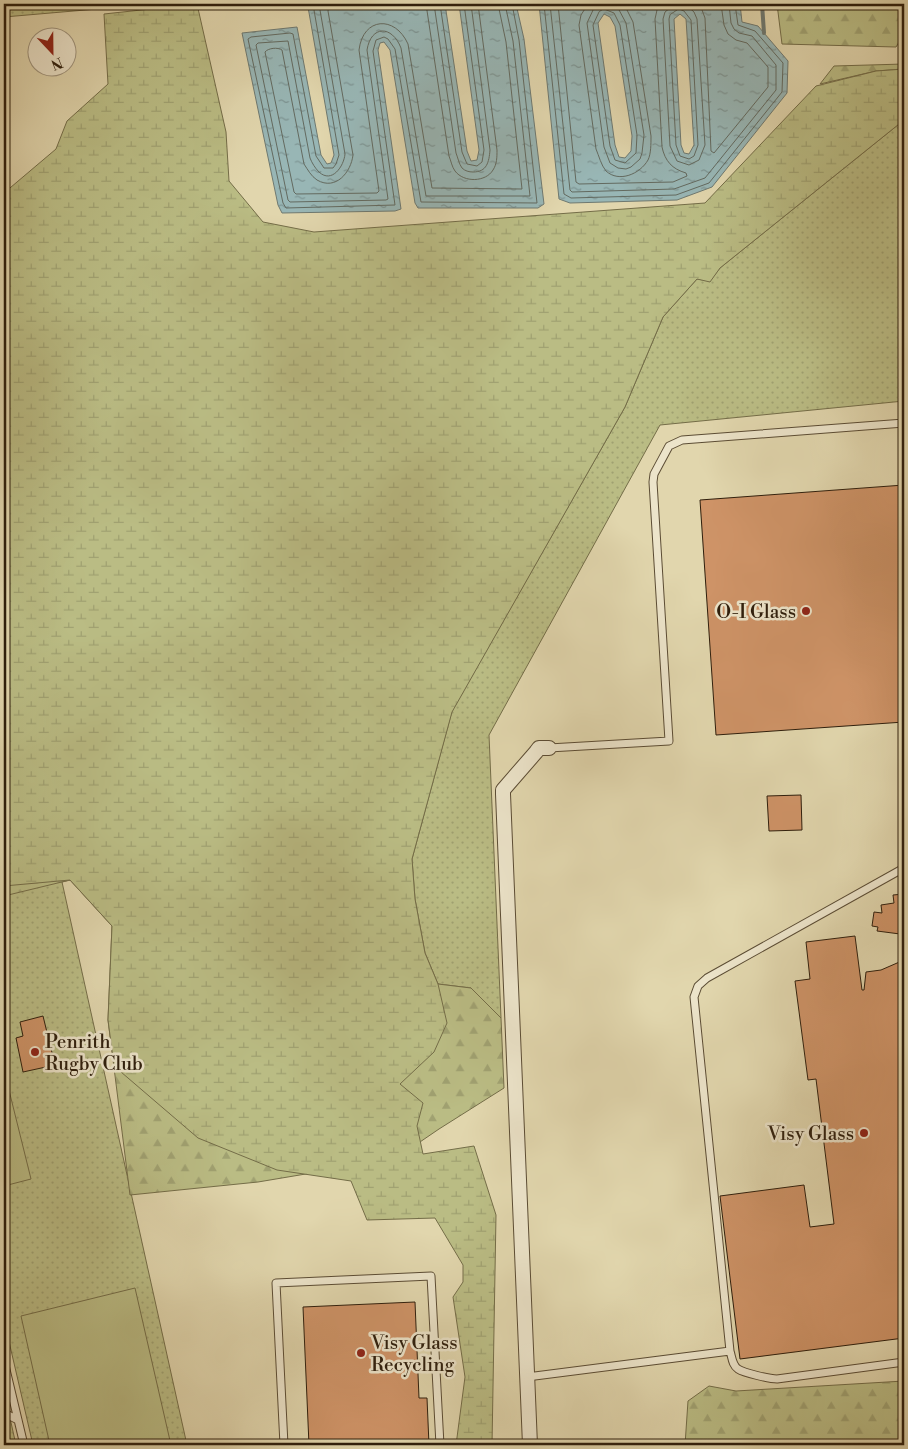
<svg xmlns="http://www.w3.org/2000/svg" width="908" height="1449" font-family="'Libre Bodoni',serif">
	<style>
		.grass { fill: url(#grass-dots); stroke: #746d48 }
		.forest { fill: url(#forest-firs); stroke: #746d48 }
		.wetland { fill: url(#wetland-marsh); stroke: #746d48 }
		.pitch { fill: #babc84; stroke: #746d48 }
		.water { fill: url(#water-ripples); stroke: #6e7971; fill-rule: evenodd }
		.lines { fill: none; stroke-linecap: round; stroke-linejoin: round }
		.shore { stroke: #636a60; stroke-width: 1 }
		.stream { stroke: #6e7971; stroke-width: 4 }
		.building { fill: #ce9367; stroke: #2e1e0c }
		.service-casing { stroke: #5b4c34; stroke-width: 9 }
		.minor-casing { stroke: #5b4c34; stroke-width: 16 }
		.service { stroke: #ece4ca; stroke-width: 7 }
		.minor { stroke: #ece4ca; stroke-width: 14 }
		.poi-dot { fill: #8f2418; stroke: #ece4ca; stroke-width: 2 }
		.labels { text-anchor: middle; stroke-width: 5; stroke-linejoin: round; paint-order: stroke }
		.poi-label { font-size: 19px; fill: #2e1e0c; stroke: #ece4ca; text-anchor: end }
	</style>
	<defs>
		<pattern id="grass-dots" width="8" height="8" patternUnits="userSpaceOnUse" patternTransform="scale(1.25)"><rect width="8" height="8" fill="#babc84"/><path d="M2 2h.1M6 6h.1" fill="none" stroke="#a0a171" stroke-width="1.8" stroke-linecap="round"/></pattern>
		<pattern id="forest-firs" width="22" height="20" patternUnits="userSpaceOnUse" patternTransform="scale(1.25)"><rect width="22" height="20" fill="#babc84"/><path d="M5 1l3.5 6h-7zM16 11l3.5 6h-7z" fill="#a0a171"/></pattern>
		<pattern id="wetland-marsh" width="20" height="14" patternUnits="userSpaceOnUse" patternTransform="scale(1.25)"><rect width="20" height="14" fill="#babc84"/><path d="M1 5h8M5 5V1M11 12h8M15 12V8" fill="none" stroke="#a0a171"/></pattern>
		<pattern id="water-ripples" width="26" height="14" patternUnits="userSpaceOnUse" patternTransform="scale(1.25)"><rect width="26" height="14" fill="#98b6b5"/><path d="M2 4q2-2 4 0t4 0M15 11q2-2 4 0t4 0" fill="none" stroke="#7c9392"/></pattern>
	</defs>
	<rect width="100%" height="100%" fill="#e1d6ad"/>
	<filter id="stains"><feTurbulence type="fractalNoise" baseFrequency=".004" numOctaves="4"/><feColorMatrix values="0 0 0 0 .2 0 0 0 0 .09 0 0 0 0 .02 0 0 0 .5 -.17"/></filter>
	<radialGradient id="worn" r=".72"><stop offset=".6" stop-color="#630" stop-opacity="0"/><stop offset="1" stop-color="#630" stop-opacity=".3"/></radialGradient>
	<path class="grass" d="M 4,4 L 155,4 L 4,17 Z
		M 904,120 L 904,401 L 660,425 L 489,735 L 501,1018 L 471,988 L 438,984 L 425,953 L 415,899 L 412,859 L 452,711 L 625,407 L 663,317 L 697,279 L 710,281 L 720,268 Z
		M 4,564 L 70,880 L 62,882 L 187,1445 L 33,1445 L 4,1320 Z
		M 4,1391 L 16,1445 L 4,1445 Z"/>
	<path class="forest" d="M 777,4 L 904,4 L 904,35 L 896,47 L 782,44 Z
		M 904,64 L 904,69 L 876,71 L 820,84 L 834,66 Z
		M 4,781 L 415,956 L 438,984 L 471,988 L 501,1018 L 504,1088 L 439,1129 L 395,1159 L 258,1182 L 130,1195 L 108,1020 L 112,926 L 70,880 L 4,896 Z
		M 904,1381 L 904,1445 L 685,1445 L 688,1401 L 709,1386 L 736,1391 Z"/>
	<path class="wetland" d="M 197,4 L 226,132 L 229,181 L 263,222 L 314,232 L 705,203 L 816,86 L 876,71 L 904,69 L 904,120 L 720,268 L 710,282 L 697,279 L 663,317 L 625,407 L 452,712 L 412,859 L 415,899 L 425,953 L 438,984 L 447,1023 L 434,1052 L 400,1084 L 423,1103 L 417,1126 L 423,1154 L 474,1146 L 496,1215 L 492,1445 L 456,1445 L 465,1377 L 453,1297 L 463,1282 L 463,1265 L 435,1218 L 367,1220 L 351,1181 L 277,1170 L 198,1138 L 114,1066 L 108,1020 L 112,926 L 70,880 L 4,886 L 4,193 L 56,149 L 67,121 L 108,84 L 104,14 Z"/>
	<path class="pitch" d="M 4,1070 L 31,1179 L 4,1186 Z
		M 135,1288 L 171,1445 L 50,1445 L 21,1316 Z"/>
	<path class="water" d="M 311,4 L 445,4 L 467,151 L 471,161 L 477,160 L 479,150 L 459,4 L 516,4 L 524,39 L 544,204 L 538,208 L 418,208 L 415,203 L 390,50 L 384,42 L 380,43 L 378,50 L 401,209 L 395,211 L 282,213 L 278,205 L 242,33 L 297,27 L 321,155 L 327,164 L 331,163 L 334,155 L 308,7 Z
		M 539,4 L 740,4 L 742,22 L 758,26 L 788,61 L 787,93 L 712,187 L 677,200 L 570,203 L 559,199 ZM 604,14 L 610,17 L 615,26 L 632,136 L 631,151 L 625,158 L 619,157 L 615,145 L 598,23 ZM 680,14 L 686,19 L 694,145 L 689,154 L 684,153 L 681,145 L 674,19 Z"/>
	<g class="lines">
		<path class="shore" d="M 315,4 L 314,10 L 339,155 L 336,164 L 333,168 L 324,168 L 316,156 L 293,34 L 290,33 L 251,37 L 248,39 L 283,203 L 286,208 L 395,205 L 373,51 L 376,40 L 384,37 L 388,39 L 395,49 L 421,202 L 537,203 L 519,40 L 512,4
			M 321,4 L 320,10 L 345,154 C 344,166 332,184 319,172 C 315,168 312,163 310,158 L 288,41 L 258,43 L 256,45 L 288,200 L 290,202 L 386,200 L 388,199 L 367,50 C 371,25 392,25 401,48 L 426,196 L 530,196 L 513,41 L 505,4
			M 329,4 L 328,11 L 353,155 C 351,172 336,191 317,180 C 311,176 308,170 304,164 L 282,50 C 278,47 268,48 265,52 L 294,192 L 296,194 L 377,193 L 379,191 L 359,50 C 363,17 395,15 408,44 L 432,188 L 522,189 L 506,42 L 498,4
			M 426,4 L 449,156 C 451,161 452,167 455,171 C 464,183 486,182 493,170 C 497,164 497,157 497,150 L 478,4
			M 434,4 L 456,153 C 458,158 459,164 462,168 C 465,171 469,172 473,172 C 487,172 489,162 490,150 L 471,4
			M 440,4 L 462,152 L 467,164 L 477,166 L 482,162 L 484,150 L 464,4
			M 544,4 L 564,194 L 571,198 L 676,195 L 709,183 L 782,92 L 783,63 L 755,31 L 738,25 L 735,4
			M 550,4 L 570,190 L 572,192 L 674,189 L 705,178 L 776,90 L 776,65 L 752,36 L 739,33 L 734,29 L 731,23 L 729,4
			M 558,4 L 576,182 L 579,184 L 673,182 L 687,176 L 686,173 C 672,169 665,161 662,147 L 655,19 L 657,10 L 662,4
			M 588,4 L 581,15 L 579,25 L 596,149 C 599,156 601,165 606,171 C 619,183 640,174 648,160 C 651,154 651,144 651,136 L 633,22 L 624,4
			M 601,4 L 594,8 L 587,23 L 604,147 L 610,163 L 618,168 L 626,169 L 631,167 L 640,159 L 642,153 L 644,135 L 626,23 L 618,8 L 608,4
			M 675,4 L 665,12 L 663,19 L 670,146 L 677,161 L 689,165 L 699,160 L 705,145 L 697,19 L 694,12 L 685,4
			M 697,4 L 702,10 L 705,18 L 711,151 L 714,153 L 768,87 L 768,67 L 747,43 L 736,40 L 728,34 L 724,25 L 721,4
			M 604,9 L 614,13 L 620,25 L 637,135 L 636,153 L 625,163 L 615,160 L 610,146 L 593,25 L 599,12 Z
			M 679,9 L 684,11 L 691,20 L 698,145 L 694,156 L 689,159 L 680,156 L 676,145 L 669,19 L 670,15 Z"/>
		<path class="stream" d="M 762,4 L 764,33"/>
	</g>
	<path class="building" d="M 904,485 L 904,722 L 716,735 L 700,500 Z
		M 801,795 L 802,830 L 769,831 L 767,796 Z
		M 904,894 L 904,924 L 899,925 L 900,934 L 877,931 L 878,927 L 872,926 L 874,912 L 882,913 L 881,905 L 894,903 L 893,895 Z
		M 855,936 L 862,990 L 864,990 L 866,972 L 881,970 L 904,960 L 904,1338 L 740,1359 L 720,1196 L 804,1185 L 810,1227 L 834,1224 L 816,1079 L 808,1080 L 795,981 L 810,979 L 806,942 Z
		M 43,1016 L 55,1065 L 23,1072 L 16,1038 L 23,1036 L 20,1022 Z
		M 415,1302 L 419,1398 L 427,1398 L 429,1445 L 309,1445 L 303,1307 Z"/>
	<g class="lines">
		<g class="service-casing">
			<path id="service" d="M 549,748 L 669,741 L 653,482 L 654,474 L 669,446 L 682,440 L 904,423
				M 904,868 L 707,978 L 698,986 L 694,997 L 730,1351 C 732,1357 732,1365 738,1369 C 744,1373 770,1379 777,1379 L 904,1362
				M 4,1361 L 24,1445
				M 527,1377 L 730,1351
				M 4,1413 L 18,1420
				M 284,1445 L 276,1283 L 431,1276 L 440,1445"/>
		</g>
		<g class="minor-casing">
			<path id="minor" d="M 530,1445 L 503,794 L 503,790 L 536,752 L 539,748 L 549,748"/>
		</g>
		<use href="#service" class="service"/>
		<use href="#minor" class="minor"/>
	</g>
	<g class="poi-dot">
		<circle cx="806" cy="611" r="5"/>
		<circle cx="35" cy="1052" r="5"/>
		<circle cx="864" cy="1133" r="5"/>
		<circle cx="361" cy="1353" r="5"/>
	</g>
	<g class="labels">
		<g class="poi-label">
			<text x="796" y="618">O-I Glass</text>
			<text x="45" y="1048" text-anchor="start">Penrith<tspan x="45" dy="22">Rugby Club</tspan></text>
			<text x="854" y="1140">Visy Glass</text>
			<text x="371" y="1349" text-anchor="start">Visy Glass<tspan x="371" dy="22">Recycling</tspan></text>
		</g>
	</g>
	<rect width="908" height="1449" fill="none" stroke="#e1d6ad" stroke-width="20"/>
	<rect x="5" y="5" width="898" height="1439" fill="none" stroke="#2e1e0c" stroke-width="2.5"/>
	<rect x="10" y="10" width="888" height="1429" fill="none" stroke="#2e1e0c"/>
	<g transform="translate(52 52) rotate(158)"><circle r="24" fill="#ece4ca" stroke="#a0957e"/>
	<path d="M0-4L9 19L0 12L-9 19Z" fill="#8f2418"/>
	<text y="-8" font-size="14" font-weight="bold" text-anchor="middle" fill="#2e1e0c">N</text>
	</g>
	<rect width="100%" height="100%" filter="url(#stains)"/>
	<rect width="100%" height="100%" fill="url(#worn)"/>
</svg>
